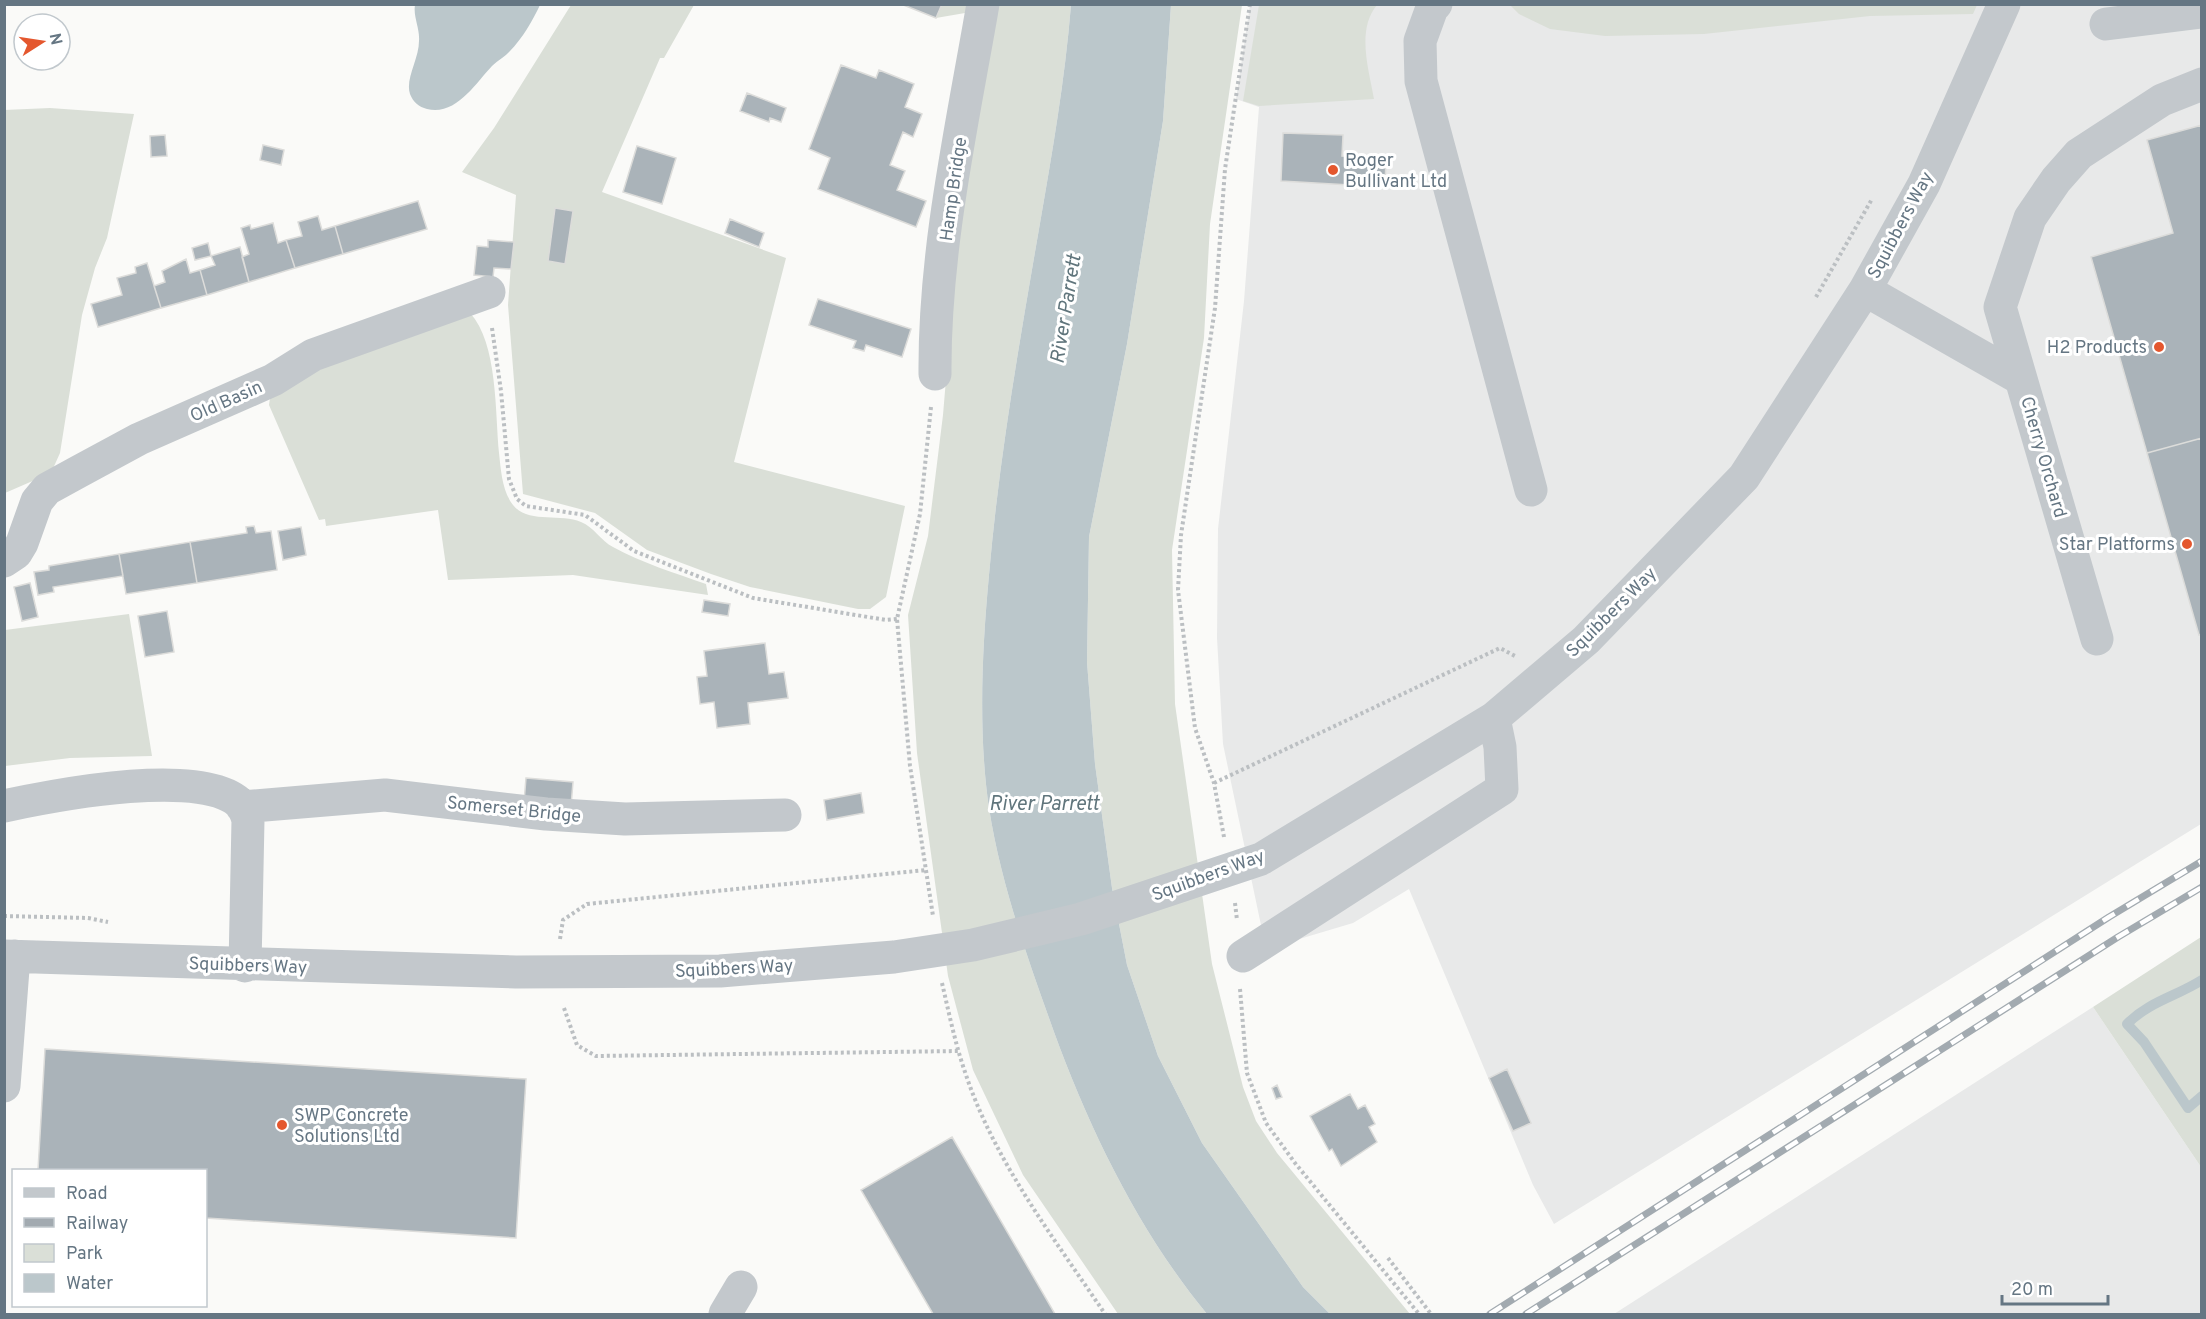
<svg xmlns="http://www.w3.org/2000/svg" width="2206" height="1319" font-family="Overpass,sans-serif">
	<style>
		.built { fill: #e8e9e9 }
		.green { fill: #dadfd7; fill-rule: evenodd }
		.water { fill: #bbc7cb }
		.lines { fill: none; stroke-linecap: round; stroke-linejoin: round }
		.stream { stroke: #bbc7cb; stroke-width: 10 }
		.building { fill: #aab3b9; stroke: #dcdcda; stroke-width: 1.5 }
		.path { stroke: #bbbfc2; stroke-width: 4; stroke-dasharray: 3 3; stroke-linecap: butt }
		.minor { stroke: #c3c8cc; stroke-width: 33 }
		.rail-casing { stroke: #a2aab0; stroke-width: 7 }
		.rail { stroke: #fff; stroke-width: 4.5; stroke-dasharray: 14; stroke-linecap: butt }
		.poi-dot { fill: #e4572e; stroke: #fff; stroke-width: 2 }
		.labels { text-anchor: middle; stroke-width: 6; stroke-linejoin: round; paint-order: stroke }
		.poi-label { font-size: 18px; fill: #657683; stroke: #fff; text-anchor: start }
		.street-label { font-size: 18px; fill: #657683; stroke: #fff }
		.water-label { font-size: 20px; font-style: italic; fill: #60757c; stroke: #fff }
	</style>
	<rect width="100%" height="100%" fill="#fafaf8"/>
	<path class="built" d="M 1250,5 L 2201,5 L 2201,824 L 1554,1224 L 1533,1185 L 1409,889 L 1353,923 L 1266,949 L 1223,744 L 1217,638 L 1218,529 L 1244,301 L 1259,107 L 1236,99 Z
		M 2093,1007 L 2201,1167 L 2201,1314 L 1614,1314 Z"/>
	<path class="green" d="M 571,5 L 694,5 L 664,58 L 660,58 L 602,192 L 786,258 L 734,462 L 905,506 L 886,597 L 870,609 L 858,609 L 750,587 L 711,574 L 647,550 L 595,513 L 523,494 L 508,305 L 516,195 L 462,172 L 494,128 ZM 555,209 L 572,211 L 564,264 L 548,261 Z
		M 942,5 L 970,5 L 965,13 L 936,18 Z
		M 996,5 L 1071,5 C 1065,80 1052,154 1039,229 C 1019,344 999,459 989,575 C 982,650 978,733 989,808 C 1001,885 1028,959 1054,1032 C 1090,1131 1140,1233 1207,1314 L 1118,1314 L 1023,1175 L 973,1070 L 948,976 L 917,753 L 908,615 L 928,536 L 943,415 L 957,248 Z
		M 1171,5 L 1242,5 L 1210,224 L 1204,338 L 1172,550 L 1175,704 L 1212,964 L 1243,1087 L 1256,1121 L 1277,1153 L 1410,1314 L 1330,1314 L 1303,1287 L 1202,1143 L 1158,1056 L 1127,965 L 1112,888 L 1095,764 L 1087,662 L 1089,537 L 1127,344 L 1163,121 Z
		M 1259,5 L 1377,5 C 1356,30 1369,70 1374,99 L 1259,106 L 1243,101 Z
		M 1510,5 L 1977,5 L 1973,14 L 1870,16 L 1704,34 L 1605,36 L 1550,29 L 1519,14 Z
		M 50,108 L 134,114 L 107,238 L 95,268 L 82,315 L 60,453 L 51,473 L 5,493 L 4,110 Z
		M 470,313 C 498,343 495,413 499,453 C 501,470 502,491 513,505 C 528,524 560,513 581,522 C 594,527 601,541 613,547 C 642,563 675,573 706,584 L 708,595 L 573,575 L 448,580 L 438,510 L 326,526 L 325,519 L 319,520 L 269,405 L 270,398 L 324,365 Z
		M 129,614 L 152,756 L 70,758 L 5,766 L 5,630 Z
		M 2201,937 L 2201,1167 L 2093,1007 Z"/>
	<path class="water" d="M 415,5 L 415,4 L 540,5 C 533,20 522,39 510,51 C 505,57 498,60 492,66 C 475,84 456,116 427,109 C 419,107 413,102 410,94 C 405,79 419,59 419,41 C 420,28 413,17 415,5 Z
		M 1071,5 L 1171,5 L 1163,121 L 1127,344 L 1089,537 L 1087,662 L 1095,764 L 1112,888 L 1127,965 L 1158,1056 L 1202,1143 L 1303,1287 L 1330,1314 L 1207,1314 C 1140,1233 1090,1131 1054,1032 C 1028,959 1001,885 989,808 C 978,733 982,650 989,575 C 999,459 1019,344 1039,229 C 1052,154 1065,80 1071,5 Z"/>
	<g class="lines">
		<path class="stream" d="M 2202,980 C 2175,997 2150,1001 2127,1024 L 2144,1042 L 2188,1108 L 2202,1096"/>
	</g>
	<path class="building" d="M 901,4 L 942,4 L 936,18 Z
		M 841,65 L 876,78 L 879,70 L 914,84 L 905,107 L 922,114 L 913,137 L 903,132 L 890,165 L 905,171 L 897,190 L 926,201 L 916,227 L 818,189 L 830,158 L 809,149 Z
		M 747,93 L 786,108 L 781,122 L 770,118 L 769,122 L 740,111 Z
		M 2202,125 L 2202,438 L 2147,453 L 2091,257 L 2173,233 L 2147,140 Z
		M 1283,133 L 1343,135 L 1342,156 L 1386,159 L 1385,187 L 1281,181 Z
		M 165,135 L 167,156 L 151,157 L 150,136 Z
		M 263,145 L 284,150 L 281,165 L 260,160 Z
		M 637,146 L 676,158 L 662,204 L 623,192 Z
		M 418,201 L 427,229 L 343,254 L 335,226 Z
		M 555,208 L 573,211 L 565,264 L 548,261 Z
		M 318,216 L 322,230 L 335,226 L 343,254 L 295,268 L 286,240 L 302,236 L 298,222 Z
		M 730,219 L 764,233 L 759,247 L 725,233 Z
		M 273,223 L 278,243 L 286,240 L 295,268 L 249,282 L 242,257 L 249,254 L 241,228 L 250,225 L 251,229 Z
		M 488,240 L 514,242 L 511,269 L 494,268 L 493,277 L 474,275 L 477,246 L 488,247 Z
		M 208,243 L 211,256 L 195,260 L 192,248 Z
		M 240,247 L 249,282 L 207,295 L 200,270 L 215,265 L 211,256 Z
		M 186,259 L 190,273 L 200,270 L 207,295 L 161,308 L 154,286 L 165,282 L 162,271 Z
		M 147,263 L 161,308 L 98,327 L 91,304 L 122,295 L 117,278 L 136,273 L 135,267 Z
		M 818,299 L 911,329 L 902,357 L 866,345 L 864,351 L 853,348 L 856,341 L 809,325 Z
		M 2202,438 L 2202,634 L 2199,635 L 2147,453 Z
		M 254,526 L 256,533 L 271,531 L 277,570 L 197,583 L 190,542 L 247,533 L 246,527 Z
		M 301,527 L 306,555 L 283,560 L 278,531 Z
		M 190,542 L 197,583 L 126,594 L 119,554 Z
		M 119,554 L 123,576 L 53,587 L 54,592 L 38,595 L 34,572 L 49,570 L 49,566 Z
		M 30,583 L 38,617 L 22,621 L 14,587 Z
		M 704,600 L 730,604 L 728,616 L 702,612 Z
		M 167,611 L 174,652 L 145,657 L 138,616 Z
		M 765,643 L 769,674 L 784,672 L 788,698 L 748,703 L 750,724 L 717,728 L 714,702 L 700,704 L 697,677 L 707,676 L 704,651 Z
		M 526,778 L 573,782 L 571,806 L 524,802 Z
		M 861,793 L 864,813 L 827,820 L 824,800 Z
		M 45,1049 L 526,1079 L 516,1238 L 206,1218 L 206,1170 L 38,1170 Z
		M 1507,1069 L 1531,1123 L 1513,1131 L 1489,1078 Z
		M 1277,1085 L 1282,1097 L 1276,1099 L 1272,1088 Z
		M 1350,1094 L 1358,1109 L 1365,1105 L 1375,1124 L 1369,1127 L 1377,1142 L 1341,1166 L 1332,1149 L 1329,1151 L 1310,1116 Z
		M 952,1137 L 1055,1314 L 933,1314 L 861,1190 Z"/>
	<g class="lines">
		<path class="path" d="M 1816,297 L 1872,199
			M 492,328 L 501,391 L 509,479 L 517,499 L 526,506 L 585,515 L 634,551 L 753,598 L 886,620 L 897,619
			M 931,407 L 920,514 L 897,619 L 910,766 L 933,916
			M 1214,783 L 1500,648 L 1515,656
			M 1224,837 L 1214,783 L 1195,728 L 1178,590 L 1181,535 L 1215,308 L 1225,169 L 1250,4
			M 1235,903 L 1237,920
			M 4,916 L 88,918 L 108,922
			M 560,939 L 563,920 L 587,904 L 926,870
			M 942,983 C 949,1013 955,1043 965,1072 C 994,1161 1054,1238 1105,1314
			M 1240,989 L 1247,1073 L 1266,1123 L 1295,1163 L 1419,1314
			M 564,1008 L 577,1045 L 596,1056 L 959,1051
			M 1388,1258 L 1431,1314"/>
		<path class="minor" d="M 1436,4 L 1432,8 L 1420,41 L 1421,81 L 1531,490
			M 2106,24 L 2202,12
			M 1865,290 L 2021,379
			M 935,374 C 934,250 962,126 983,4
			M 4,561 L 16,553 L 22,543 L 37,501 L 47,489 L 78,472 L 139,439 L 273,380 L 313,355 L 489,292
			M 2097,639 L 2000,307 L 2030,218 L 2056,180 L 2079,154 L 2162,100 L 2202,84
			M 4,806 C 51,796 211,764 243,807 C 245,811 247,816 248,820 L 245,966
			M 242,807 L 385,795 L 546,814 L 625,819 L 785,815
			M 4,956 L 516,972 L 720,971 L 894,957 L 973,945 L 1081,919 L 1261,859 L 1494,718 L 1586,640 L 1744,477 L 1865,290 L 1924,184 L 2004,4
			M 1243,956 L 1502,789 L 1500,747 L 1494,718
			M 4,1086 L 14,956
			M 725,1314 L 741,1287"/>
		<g class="rail-casing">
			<path id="rail" d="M 1490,1314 L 2109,917 L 2202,861
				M 1526,1314 L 2118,937 L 2202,887"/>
		</g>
		<use href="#rail" class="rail"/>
	</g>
	<g class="poi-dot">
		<circle cx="1333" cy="170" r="6"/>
		<circle cx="2159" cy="347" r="6"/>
		<circle cx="2187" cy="544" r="6"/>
		<circle cx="282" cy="1125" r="6"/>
	</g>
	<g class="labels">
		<g class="poi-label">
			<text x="1345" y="166">Roger<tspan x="1345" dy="21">Bullivant Ltd</tspan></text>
			<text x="2147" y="353" text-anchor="end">H2 Products</text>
			<text x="2175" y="550" text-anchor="end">Star Platforms</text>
			<text x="294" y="1121">SWP Concrete<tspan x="294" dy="21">Solutions Ltd</tspan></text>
		</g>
		<g class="street-label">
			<text transform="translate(953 189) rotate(-82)" y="6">Hamp Bridge</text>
			<text transform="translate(1900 225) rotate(-62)" y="6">Squibbers Way</text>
			<text transform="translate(226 401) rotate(-24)" y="6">Old Basin</text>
			<text transform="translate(2044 457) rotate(74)" y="6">Cherry Orchard</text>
			<text transform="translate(1611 612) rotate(-45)" y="6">Squibbers Way</text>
			<text transform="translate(514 809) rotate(6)" y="6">Somerset Bridge</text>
			<text transform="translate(1208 875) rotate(-20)" y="6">Squibbers Way</text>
			<text transform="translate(248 965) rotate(2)" y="6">Squibbers Way</text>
			<text transform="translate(734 968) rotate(-3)" y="6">Squibbers Way</text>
		</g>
		<g class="water-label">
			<text transform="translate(1065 309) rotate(-81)" y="7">River Parrett</text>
			<text x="1044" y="810">River Parrett</text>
		</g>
	</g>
	<rect width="2206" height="1319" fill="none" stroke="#657683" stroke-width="12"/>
	<rect x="12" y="1169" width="195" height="138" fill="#ffffff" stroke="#c1c8cd" stroke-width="1.5"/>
	<rect x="24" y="1188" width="30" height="9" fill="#c3c8cc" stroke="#c1c8cd" stroke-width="1.5"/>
	<text x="66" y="1199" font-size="18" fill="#657683">Road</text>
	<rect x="24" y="1218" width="30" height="9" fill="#a2aab0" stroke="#c1c8cd" stroke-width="1.5"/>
	<text x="66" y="1229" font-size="18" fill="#657683">Railway</text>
	<rect x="24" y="1244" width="30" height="18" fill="#dadfd7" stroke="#c1c8cd" stroke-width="1.5"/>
	<text x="66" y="1259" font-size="18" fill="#657683">Park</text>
	<rect x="24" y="1274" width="30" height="18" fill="#bbc7cb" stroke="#c1c8cd" stroke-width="1.5"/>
	<text x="66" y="1289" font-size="18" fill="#657683">Water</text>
	<g transform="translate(42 42) rotate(78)"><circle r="28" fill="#ffffff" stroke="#c1c8cd" stroke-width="1.5"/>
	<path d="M0-4.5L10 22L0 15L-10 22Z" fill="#e4572e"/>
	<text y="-9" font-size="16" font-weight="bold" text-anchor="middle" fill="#657683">N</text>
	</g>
	<path d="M2002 1295v9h106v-9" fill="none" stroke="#657683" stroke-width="3"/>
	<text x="2011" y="1295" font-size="18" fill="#657683" stroke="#ffffff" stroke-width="4.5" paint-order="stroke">20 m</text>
</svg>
